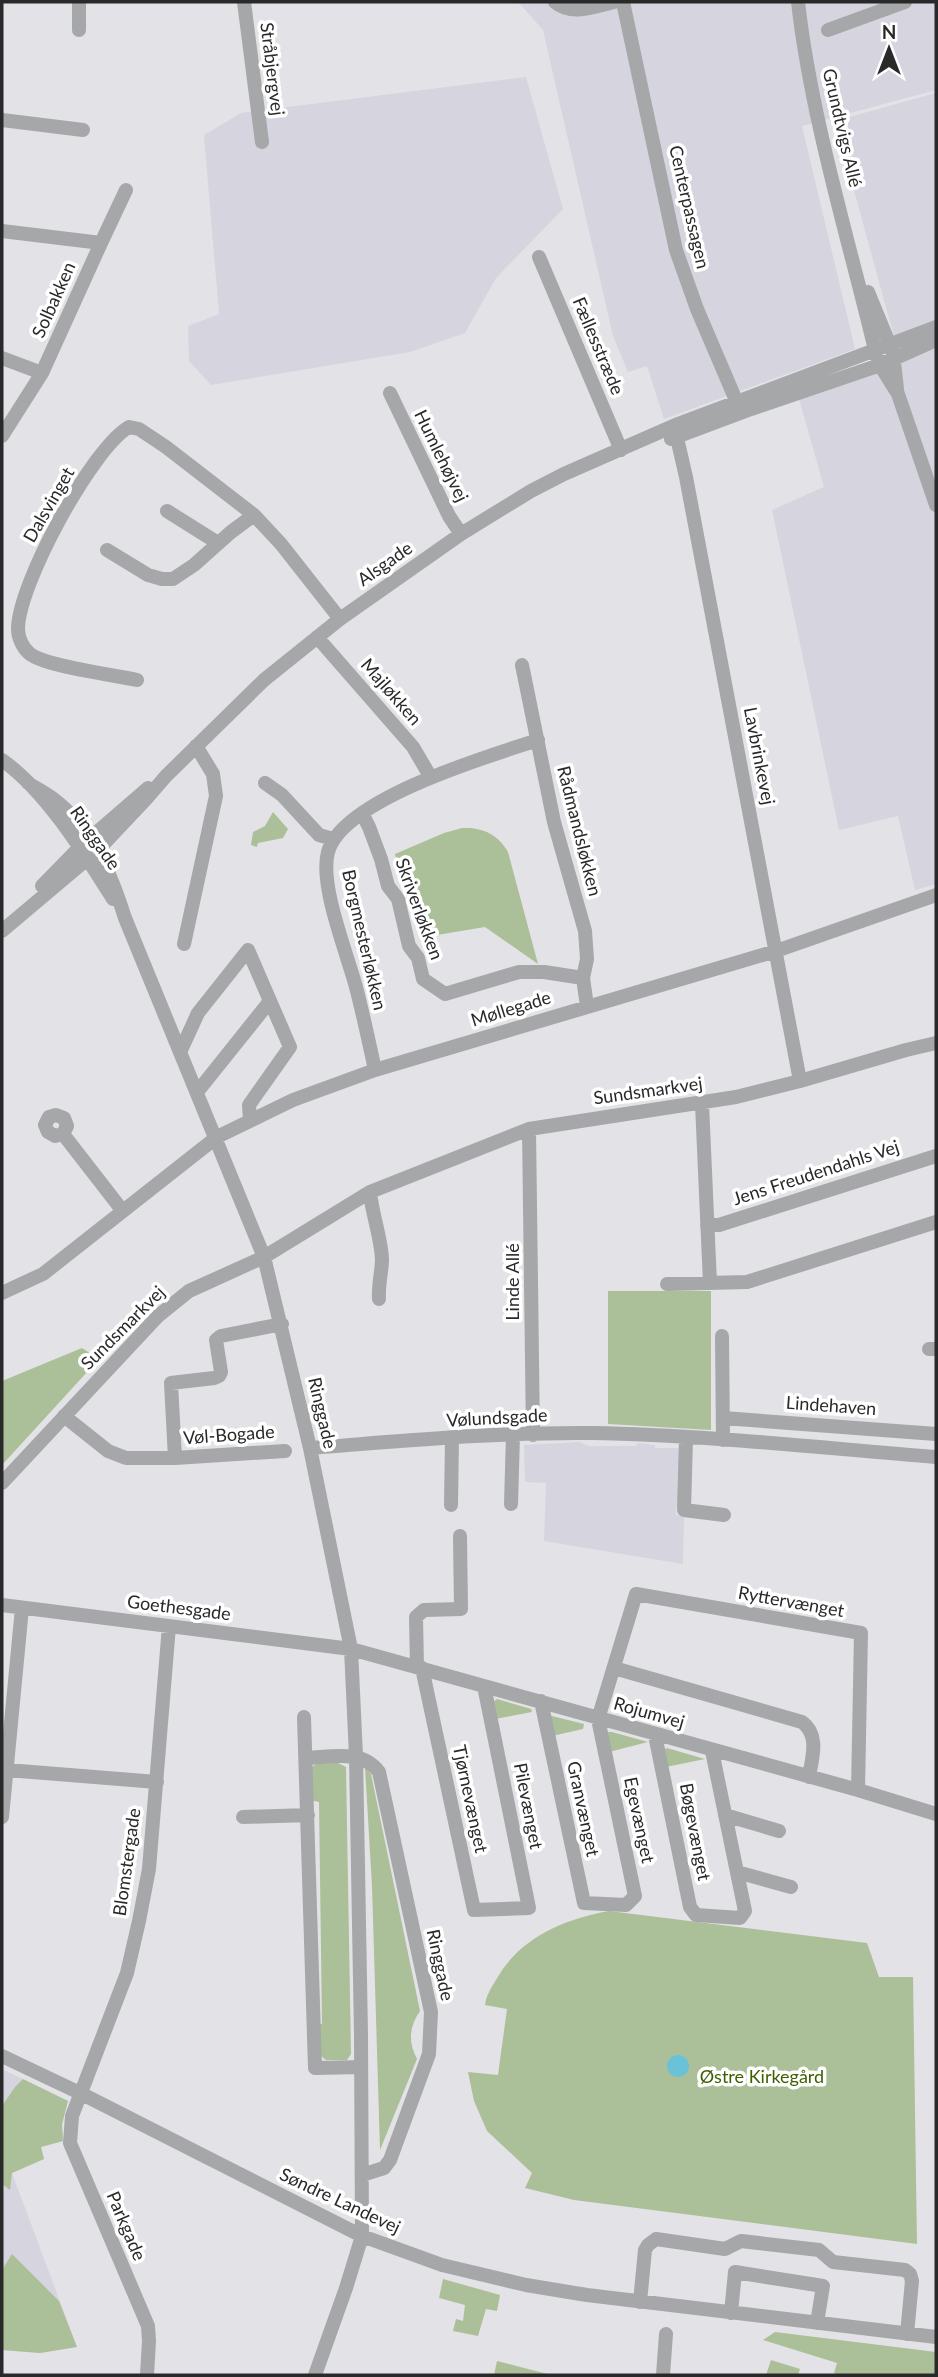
<svg xmlns="http://www.w3.org/2000/svg" width="938" height="2377" font-family="Lato,sans-serif">
	<style>
		.built { fill: #d6d4df }
		.green { fill: #abc098 }
		.water { fill: #6ac2d6 }
		.lines { fill: none; stroke-linecap: round; stroke-linejoin: round }
		.minor { stroke: #a5a7a8; stroke-width: 14 }
		.labels { text-anchor: middle; stroke-width: 7; stroke-linejoin: round; paint-order: stroke }
		.street-label { font-size: 18px; fill: #29292a; stroke: #fff }
		.park-label { font-size: 18px; fill: #3d6000; stroke: #fff }
	</style>
	<rect width="100%" height="100%" fill="#e3e2e6"/>
	<path class="built" d="M 518,2 L 936,2 L 936,90 L 802,126 L 855,349 L 664,419 L 647,366 L 628,372 L 613,336 L 543,30 Z
		M 526,77 L 563,209 L 496,278 L 465,333 L 410,352 L 211,385 L 189,361 L 188,326 L 219,314 L 204,135 L 241,113 Z
		M 936,93 L 936,884 L 915,890 L 898,816 L 839,830 L 772,510 L 824,487 L 797,392 L 899,355 L 835,121 Z
		M 579,1442 L 589,1446 L 635,1446 L 638,1443 L 655,1445 L 655,1448 L 681,1448 L 681,1507 L 676,1507 L 676,1515 L 684,1516 L 683,1564 L 544,1541 L 546,1483 L 525,1482 L 524,1445 Z
		M 2,2069 L 68,2101 L 62,2124 L 63,2141 L 41,2147 L 44,2159 L 12,2173 L 77,2347 L 40,2353 L 2,2350 Z"/>
	<path class="green" d="M 273,812 L 288,829 L 283,838 L 258,843 L 257,847 L 251,845 L 253,832 L 265,826 Z
		M 462,828 C 482,827 498,834 508,852 L 538,964 L 485,927 L 425,937 L 424,925 L 417,921 L 410,889 L 402,886 L 395,854 L 444,833 Z
		M 608,1291 L 711,1291 L 711,1430 L 608,1424 Z
		M 82,1348 L 99,1359 L 2,1465 L 2,1381 Z
		M 497,1699 L 531,1709 L 532,1712 L 495,1719 L 492,1703 Z
		M 552,1716 L 584,1724 L 583,1729 L 552,1736 L 550,1717 Z
		M 608,1732 L 612,1732 L 648,1742 L 609,1752 L 606,1737 Z
		M 667,1748 L 705,1759 L 666,1767 L 665,1749 Z
		M 336,1762 L 346,1767 L 351,2054 L 347,2060 L 326,2060 L 320,2055 L 315,2025 L 322,2024 L 319,1802 L 310,1800 L 310,1768 L 318,1763 Z
		M 365,1767 L 371,1774 L 420,2011 C 409,2027 408,2042 417,2059 L 380,2150 L 372,1886 Z
		M 609,1911 L 867,1943 L 879,1977 L 913,1977 L 917,2244 L 574,2200 L 525,2188 L 532,2173 L 487,2131 L 474,2101 L 468,2072 L 498,2075 L 507,2009 L 485,2005 C 486,1996 491,1988 496,1980 C 519,1938 564,1919 609,1911 Z
		M 23,2079 L 68,2101 L 62,2124 L 63,2141 L 41,2147 L 44,2159 L 12,2173 L 10,2190 L 2,2184 L 2,2106 L 15,2087 Z
		M 12,2254 L 59,2301 L 77,2347 L 40,2353 L 2,2350 L 2,2270 Z
		M 443,2279 L 500,2295 L 497,2311 L 486,2309 L 478,2336 L 453,2331 L 456,2319 L 463,2321 L 465,2305 L 439,2298 Z
		M 775,2332 L 936,2352 L 936,2375 L 840,2375 L 834,2373 L 837,2363 L 763,2340 Z
		M 771,2360 L 800,2369 L 798,2375 L 766,2375 Z
		M 497,2361 L 551,2375 L 494,2375 Z"/>
	<path class="water" d="M667 2066a11 11 0 1 1 22 0a11 11 0 1 1-22 0Z"/>
	<g class="lines">
		<path class="minor" d="M 244,2 L 262,142
			M 555,2 C 572,16 593,7 614,2
			M 623,2 L 676,250 L 697,309 L 741,412
			M 798,2 C 811,117 848,237 875,350 L 880,365 L 898,394 L 936,505
			M 79,30 L 79,2
			M 828,30 L 905,2
			M 2,120 L 83,130
			M 2,231 L 101,243 L 126,190
			M 539,257 L 621,450
			M 868,292 L 893,353 L 897,389
			M 2,358 L 42,373
			M 390,393 L 449,516 L 461,534
			M 2,436 L 42,373 L 101,243
			M 677,438 L 686,477 L 800,1081
			M 671,439 L 751,409 L 880,365 L 936,340
			M 167,511 L 218,543
			M 107,550 L 148,575 L 162,579 L 173,579 L 194,565 L 231,532 L 254,515
			M 317,637 L 413,747 L 430,776
			M 522,665 L 554,822 L 585,931 L 587,959 L 583,978 L 587,1006
			M 137,680 C 115,675 42,666 29,653 C 23,648 18,638 18,629 C 18,585 92,448 129,427 L 139,429 L 166,447 L 254,515 L 281,544 L 340,619
			M 2,760 C 46,791 84,853 113,899
			M 28,783 C 37,789 48,794 56,801 C 94,831 111,874 125,918 L 264,1257 L 310,1448 L 351,1649 L 356,1756 L 361,2035 L 362,2236 L 346,2288 L 315,2375
			M 265,783 L 282,795 L 319,835 L 333,839
			M 362,813 L 369,827 L 381,859 L 388,886 L 398,899 L 409,946 L 418,958 L 423,979 L 445,994 L 519,972 L 544,972 L 583,978
			M 42,886 L 81,846 L 148,788
			M 2,931 L 98,850 L 147,798 L 166,776 L 264,680 L 340,619 L 461,534 L 531,491 L 564,474 L 678,424 L 936,327
			M 184,944 L 216,796 L 213,774 L 196,746
			M 181,1050 L 198,1013 L 248,950 L 290,1047 L 249,1105 L 250,1120
			M 375,1070 C 369,1042 363,1014 356,987 C 347,953 319,885 328,852 C 343,799 489,756 538,740
			M 198,1091 L 270,1001
			M 702,1104 L 710,1283
			M 529,1129 L 533,1435
			M 63,1134 L 55,1136 L 48,1132 L 45,1125 L 49,1117 L 56,1115 L 64,1118 L 67,1126 L 63,1134 L 122,1210
			M 370,1192 C 372,1214 381,1237 382,1259 C 382,1271 378,1285 379,1299
			M 707,1225 L 719,1225 L 936,1156
			M 667,1284 L 747,1282 L 936,1222
			M 2,1293 L 43,1274 L 217,1137 L 293,1100 L 375,1070 L 776,951 L 936,895
			M 722,1336 L 723,1440
			M 929,1349 L 936,1349
			M 64,1416 L 108,1451 L 126,1458 L 175,1458 L 285,1451
			M 723,1418 L 936,1434
			M 686,1438 L 684,1510 L 724,1515
			M 310,1448 C 404,1441 498,1432 592,1433 C 707,1435 822,1448 936,1457
			M 175,1458 L 171,1383 L 214,1378 L 219,1376 L 221,1372 L 216,1340 L 221,1336 L 282,1324
			M 2,1483 L 158,1316 L 189,1291 L 264,1257 L 370,1192 L 529,1129 L 736,1097 L 800,1081 L 906,1050 L 936,1043
			M 511,1504 L 513,1435
			M 451,1505 L 452,1439
			M 2,1605 L 351,1649 L 858,1790 L 936,1814
			M 417,1667 L 416,1617 L 424,1610 L 461,1609 L 460,1536
			M 422,1668 L 474,1910 L 529,1908 L 484,1686
			M 614,1668 L 802,1722 C 820,1735 812,1758 809,1777
			M 541,1701 L 584,1903 L 626,1905 L 635,1896 L 598,1719 L 636,1594 L 861,1633 L 858,1790
			M 304,1717 L 315,2068 L 361,2067
			M 655,1735 L 690,1907 L 696,1915 L 740,1918 L 745,1911 L 712,1751
			M 306,1758 C 332,1757 362,1749 379,1772 L 431,2012 L 429,2054 L 390,2160 L 384,2168 L 362,2175
			M 7,1770 L 157,1782
			M 725,1815 L 779,1831
			M 2,1817 L 22,1608
			M 243,1817 L 308,1815
			M 737,1872 L 791,1887
			M 2,2056 L 82,2094 L 362,2236 L 442,2265 L 526,2285 L 587,2295 L 936,2337
			M 640,2302 L 645,2250 L 648,2245 L 656,2239 L 725,2249 L 741,2241 L 819,2250 L 833,2262 L 905,2270 L 910,2274 L 912,2281 L 907,2334
			M 731,2313 L 735,2272 L 823,2286 L 817,2323
			M 147,2375 L 149,2341 L 148,2326 L 70,2143 L 72,2116 L 127,1973 L 139,1921 L 149,1869 L 169,1626
			M 663,2375 L 666,2334"/>
	</g>
	<g class="labels">
		<g class="street-label">
			<text transform="translate(272 69) rotate(83)" y="6">Stråbjergvej</text>
			<text transform="translate(842 128) rotate(77)" y="6">Grundtvigs Allé</text>
			<text transform="translate(689 207) rotate(77)" y="6">Centerpassagen</text>
			<text transform="translate(54 300) rotate(-66)" y="6">Solbakken</text>
			<text transform="translate(598 346) rotate(67)" y="6">Fællesstræde</text>
			<text transform="translate(441 456) rotate(64)" y="6">Humlehøjvej</text>
			<text transform="translate(49 505) rotate(-60)" y="6">Dalsvinget</text>
			<text transform="translate(385 564) rotate(-35)" y="6">Alsgade</text>
			<text transform="translate(391 692) rotate(49)" y="6">Majløkken</text>
			<text transform="translate(759 756) rotate(79)" y="6">Lavbrinkevej</text>
			<text transform="translate(579 831) rotate(76)" y="6">Rådmandsløkken</text>
			<text transform="translate(95 838) rotate(55)" y="6">Ringgade</text>
			<text transform="translate(419 909) rotate(70)" y="6">Skriverløkken</text>
			<text transform="translate(364 940) rotate(77)" y="6">Borgmesterløkken</text>
			<text transform="translate(511 1009) rotate(-17)" y="6">Møllegade</text>
			<text transform="translate(648 1091) rotate(-8)" y="6">Sundsmarkvej</text>
			<text transform="translate(816 1173) rotate(-18)" y="6">Jens Freudendahls Vej</text>
			<text transform="translate(513 1282) rotate(-90)" y="6">Linde Allé</text>
			<text transform="translate(123 1328) rotate(-45)" y="6">Sundsmarkvej</text>
			<text transform="translate(831 1406) rotate(4)" y="6">Lindehaven</text>
			<text transform="translate(322 1413) rotate(77)" y="6">Ringgade</text>
			<text transform="translate(497 1418) rotate(-3)" y="6">Vølundsgade</text>
			<text transform="translate(229 1435) rotate(-4)" y="6">Vøl-Bogade</text>
			<text transform="translate(791 1602) rotate(10)" y="6">Ryttervænget</text>
			<text transform="translate(179 1608) rotate(7)" y="6">Goethesgade</text>
			<text transform="translate(649 1713) rotate(16)" y="6">Rojumvej</text>
			<text transform="translate(470 1799) rotate(78)" y="6">Tjørnevænget</text>
			<text transform="translate(528 1806) rotate(79)" y="6">Pilevænget</text>
			<text transform="translate(583 1809) rotate(78)" y="6">Granvænget</text>
			<text transform="translate(639 1820) rotate(78)" y="6">Egevænget</text>
			<text transform="translate(695 1832) rotate(79)" y="6">Bøgevænget</text>
			<text transform="translate(127 1862) rotate(-82)" y="6">Blomstergade</text>
			<text transform="translate(440 1965) rotate(78)" y="6">Ringgade</text>
			<text transform="translate(340 2201) rotate(25)" y="6">Søndre Landevej</text>
			<text transform="translate(126 2226) rotate(67)" y="6">Parkgade</text>
		</g>
		<g class="park-label">
			<text x="762" y="2083">Østre Kirkegård</text>
		</g>
	</g>
	<rect width="938" height="2377" fill="none" stroke="#29292a" stroke-width="7"/>
	<g transform="translate(889 49)" stroke="#ffffff" stroke-width="5" paint-order="stroke">
	<path d="M0-5L12 26L0 18L-12 26Z" fill="#29292a"/>
	<text y="-10" font-size="19" font-weight="bold" text-anchor="middle" fill="#29292a">N</text>
	</g>
</svg>
